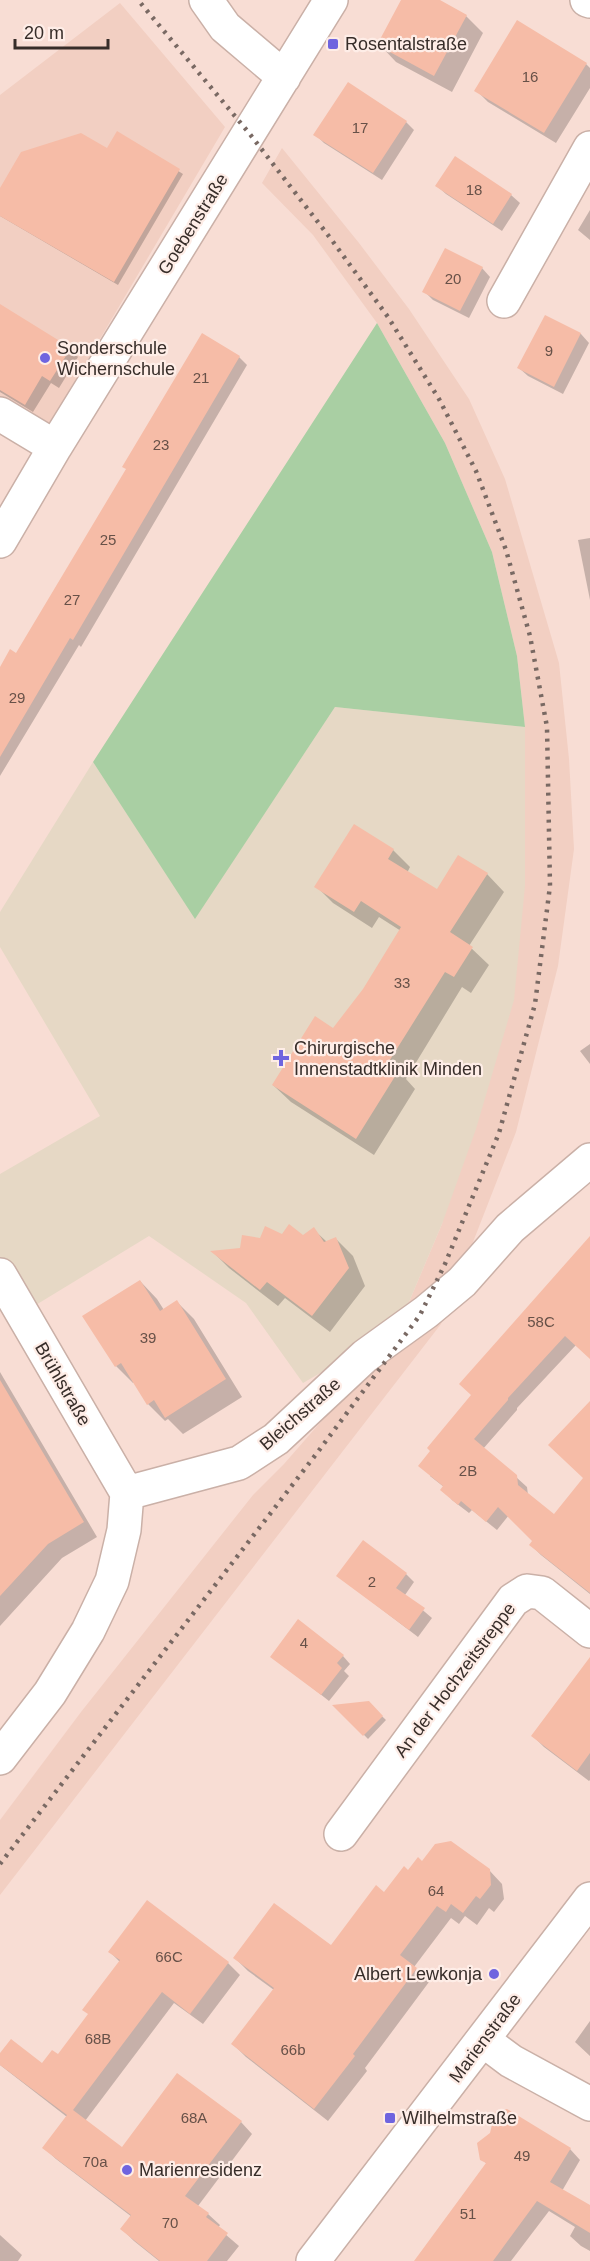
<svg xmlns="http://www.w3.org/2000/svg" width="590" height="2261" font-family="Arial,sans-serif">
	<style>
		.built { fill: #f2cfc2 }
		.medical { fill: #e6d8c5 }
		.green { fill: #a9cfa3 }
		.shadow { fill: #0003 }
		.building { fill: #f6bca7 }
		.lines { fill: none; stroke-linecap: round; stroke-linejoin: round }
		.minor-casing { stroke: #cab0a7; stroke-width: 36 }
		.minor { stroke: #fff; stroke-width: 33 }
		.rail { stroke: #796963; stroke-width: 4.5; stroke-dasharray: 3 6; stroke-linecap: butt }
		.poi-dot { fill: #6f64df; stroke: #feede7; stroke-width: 2 }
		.labels { text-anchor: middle; stroke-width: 4.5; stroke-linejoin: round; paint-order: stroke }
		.number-label { font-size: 15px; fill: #675148 }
		.poi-label { font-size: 18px; fill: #372d29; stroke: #feede7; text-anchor: start }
		.street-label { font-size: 18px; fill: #372d29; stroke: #feede7 }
	</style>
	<rect width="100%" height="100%" fill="#f8ddd4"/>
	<path class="built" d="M 120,3 L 225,127 L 45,432 L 0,405 L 0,95 Z
		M 282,148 L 359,243 L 409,309 L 469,399 L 505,479 L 559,663 L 569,759 L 574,849 L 558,966 L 516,1132 L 441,1324 L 0,1895 L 0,1820 L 81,1712 L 253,1495 L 284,1464 L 366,1370 L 409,1302 L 442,1224 L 525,727 L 517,656 L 492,552 L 445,443 L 377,323 L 313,235 L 262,183 Z"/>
	<path class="medical" d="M 335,707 L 525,727 L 525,886 L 514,1000 L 476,1129 L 442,1224 L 409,1302 L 363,1348 L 303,1383 L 246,1303 L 149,1236 L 26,1311 L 0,1265 L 0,1174 L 100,1116 L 0,947 L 0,912 L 93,762 L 195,918 Z"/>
	<path class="green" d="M 377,323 L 445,443 L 492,552 L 517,656 L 525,727 L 335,707 L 195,919 L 93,762 Z"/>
	<path class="shadow" d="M 403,0 L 437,0 L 466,16 L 483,33 L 452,92 L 396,62 L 379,44 Z
		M 586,64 L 590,68 L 590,88 L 556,143 L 488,102 L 476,90 Z
		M 406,122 L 414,130 L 382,180 L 324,143 L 315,134 Z
		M 117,133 L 183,174 L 118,285 L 0,216 L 0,191 L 107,150 Z
		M 437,186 L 511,195 L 520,203 L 502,231 L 446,194 Z
		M 590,210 L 590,240 L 578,230 Z
		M 482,268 L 490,277 L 469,318 L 433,300 L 424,291 Z
		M 0,306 L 70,349 L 78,357 L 59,388 L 51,383 L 33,412 L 0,392 Z
		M 546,317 L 581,334 L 589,343 L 563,394 L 528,376 L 519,368 Z
		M 239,357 L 247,365 L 81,647 L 79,645 L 0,776 L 0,669 L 17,655 Z
		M 590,538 L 590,600 L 578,540 Z
		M 355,826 L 393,850 L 410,867 L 407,873 L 438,891 L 487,874 L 504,892 L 469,946 L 489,965 L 471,993 L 462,987 L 406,1079 L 415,1089 L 374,1155 L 291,1102 L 273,1085 L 333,1030 L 365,990 L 401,931 L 379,917 L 372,928 L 333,903 L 316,886 Z
		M 590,1044 L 590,1064 L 580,1051 Z
		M 313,1229 L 327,1242 L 336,1239 L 353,1256 L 365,1286 L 330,1332 L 285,1298 L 278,1306 L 229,1268 L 213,1252 L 241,1249 L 260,1240 L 282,1236 L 303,1237 Z
		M 590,1238 L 590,1358 L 576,1345 L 517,1408 L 517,1410 L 483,1449 L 516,1477 L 527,1487 L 528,1495 L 554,1516 L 585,1478 L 590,1403 L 590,1594 L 541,1555 L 531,1545 L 534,1541 L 509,1515 L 497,1530 L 472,1510 L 469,1513 L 452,1500 L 444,1487 L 430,1476 L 472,1396 Z
		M 140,1281 L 157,1299 L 164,1310 L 177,1302 L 194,1319 L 242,1397 L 183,1434 L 168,1419 L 165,1421 L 148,1404 L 135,1382 L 133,1383 L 116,1366 Z
		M 0,1372 L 97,1537 L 62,1558 L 0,1626 Z
		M 406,1574 L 414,1582 L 405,1595 L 432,1618 L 418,1637 L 338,1576 Z
		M 272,1656 L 343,1656 L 350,1664 L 344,1671 L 349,1676 L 329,1701 Z
		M 590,1680 L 590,1780 L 589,1781 L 544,1747 L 533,1736 Z
		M 368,1703 L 386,1720 L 368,1739 L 336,1706 Z
		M 423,1863 L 489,1870 L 502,1884 L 504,1899 L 494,1912 L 489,1908 L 477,1925 L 465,1916 L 459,1924 L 451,1918 L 414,1967 L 429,1982 L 365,2068 L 367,2071 L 328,2121 L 246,2057 L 233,2044 L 274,1990 L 248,1971 L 235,1958 L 331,1947 L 408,1872 Z
		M 147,1902 L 228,1963 L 240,1975 L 203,2024 L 174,2003 L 85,2121 L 122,2149 L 241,2122 L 252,2134 L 198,2206 L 208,2214 L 220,2225 L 218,2228 L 239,2246 L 227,2261 L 159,2261 L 134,2241 L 122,2229 L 132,2217 L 56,2159 L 44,2148 L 67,2117 L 0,2065 L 0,2056 L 42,2065 L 58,2056 L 89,2015 L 120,1962 L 110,1952 Z
		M 590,2021 L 590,2056 L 575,2042 Z
		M 570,2149 L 580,2160 L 562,2191 L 590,2207 L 590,2251 L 581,2246 L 570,2236 L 575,2227 L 549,2211 L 511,2261 L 416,2261 L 487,2164 L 482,2159 Z
		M 0,2235 L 22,2255 L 18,2261 L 0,2261 Z"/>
	<path class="building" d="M 401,0 L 440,0 L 467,15 L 434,76 L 377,45 Z
		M 517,20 L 587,63 L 544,133 L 474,91 Z
		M 348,82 L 407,121 L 373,173 L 313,135 Z
		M 117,131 L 180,169 L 114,282 L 0,216 L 0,188 L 21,152 L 81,133 L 107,148 Z
		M 455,156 L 512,194 L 493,224 L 435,186 Z
		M 445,248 L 483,267 L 460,311 L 422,292 Z
		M 0,304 L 71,348 L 50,381 L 42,376 L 25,405 L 0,390 Z
		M 545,315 L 581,333 L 554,387 L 517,368 Z
		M 202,333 L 240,356 L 73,640 L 70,638 L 0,757 L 0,667 L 10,649 L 16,653 L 126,469 L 122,467 Z
		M 354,824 L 394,849 L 388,859 L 437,889 L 458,855 L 488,873 L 450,932 L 473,947 L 454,977 L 445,972 L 388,1063 L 399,1070 L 356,1139 L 272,1085 L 315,1016 L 333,1028 L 363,989 L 401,927 L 361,901 L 354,912 L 314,887 Z
		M 289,1224 L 303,1235 L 314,1227 L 324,1242 L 336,1237 L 349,1268 L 312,1316 L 267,1282 L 260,1290 L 210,1251 L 240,1248 L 242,1235 L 260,1238 L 265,1226 L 282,1234 Z
		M 590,1236 L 590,1359 L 565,1336 L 508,1398 L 508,1400 L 474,1439 L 517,1475 L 518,1485 L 554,1514 L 583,1478 L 548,1445 L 590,1401 L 590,1593 L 529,1545 L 532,1541 L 498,1507 L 486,1522 L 461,1501 L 458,1505 L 440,1490 L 443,1486 L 418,1466 L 430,1451 L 427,1448 L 471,1395 L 459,1384 Z
		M 140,1280 L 160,1311 L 177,1300 L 226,1379 L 165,1418 L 154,1400 L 147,1405 L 121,1363 L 115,1367 L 82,1316 Z
		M 0,1380 L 84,1522 L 48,1544 L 0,1596 Z
		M 363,1540 L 407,1573 L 396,1588 L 425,1608 L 409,1630 L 336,1576 Z
		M 298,1619 L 344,1655 L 337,1663 L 342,1668 L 321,1695 L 270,1657 Z
		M 590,1657 L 590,1753 L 577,1771 L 531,1736 Z
		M 369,1701 L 383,1716 L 363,1736 L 332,1705 Z
		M 451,1841 L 490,1869 L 491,1885 L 480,1899 L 476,1896 L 463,1913 L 451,1904 L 446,1912 L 437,1906 L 400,1955 L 417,1968 L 353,2054 L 355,2056 L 314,2109 L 231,2044 L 274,1988 L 233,1958 L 274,1903 L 331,1945 L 376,1885 L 384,1892 L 404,1866 L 408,1870 L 418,1857 L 422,1861 L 435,1844 Z
		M 147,1900 L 229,1962 L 190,2014 L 162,1992 L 73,2110 L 122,2147 L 177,2073 L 242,2121 L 185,2196 L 209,2213 L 206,2217 L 228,2233 L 207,2261 L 160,2261 L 120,2229 L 131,2215 L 42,2148 L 67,2115 L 0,2065 L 0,2053 L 11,2039 L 42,2063 L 52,2050 L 58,2054 L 88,2014 L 82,2010 L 120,1960 L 108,1952 Z
		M 507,2109 L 571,2148 L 550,2182 L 590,2205 L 590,2233 L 537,2201 L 493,2261 L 414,2261 L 486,2163 L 480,2160 L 477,2143 L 490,2133 L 495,2112 Z"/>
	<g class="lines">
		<g class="minor-casing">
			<path id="minor" d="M 206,0 L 225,27 L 284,77
				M 587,0 L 590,1
				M 504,301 L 590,148
				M 0,414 L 55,447
				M 0,541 L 55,447 L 331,0
				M 0,1275 L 127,1493
				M 127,1493 L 239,1463 L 276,1439 L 365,1356 L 426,1312 L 462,1282 L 510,1228 L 590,1160
				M 0,1758 L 50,1693 L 88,1631 L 112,1581 L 124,1530 L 127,1493
				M 341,1834 L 513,1600 L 527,1591 L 542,1593 L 590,1631
				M 483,2040 L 511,2061 L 590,2104
				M 313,2261 L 590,1899"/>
		</g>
		<use href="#minor" class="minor"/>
		<path class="rail" d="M 0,1864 L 317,1453 L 420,1315 L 445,1264 L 499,1133 L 535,1004 L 550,886 L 547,727 L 530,636 L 506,550 L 476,471 L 439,399 L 388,317 L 331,239 L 249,133 L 138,0"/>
	</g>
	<g class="poi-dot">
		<rect x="327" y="38" width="12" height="12" rx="3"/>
		<circle cx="45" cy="358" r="6"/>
		<path d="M278 1049h6v6h6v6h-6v6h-6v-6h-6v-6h6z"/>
		<circle cx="494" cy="1974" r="6"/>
		<rect x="384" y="2112" width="12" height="12" rx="3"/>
		<circle cx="127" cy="2170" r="6"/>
	</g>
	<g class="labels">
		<g class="number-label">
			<text x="530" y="82">16</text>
			<text x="360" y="133">17</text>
			<text x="474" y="195">18</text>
			<text x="453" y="284">20</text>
			<text x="549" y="356">9</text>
			<text x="201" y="383">21</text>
			<text x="161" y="450">23</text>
			<text x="108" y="545">25</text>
			<text x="72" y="605">27</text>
			<text x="17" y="703">29</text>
			<text x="402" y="988">33</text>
			<text x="541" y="1327">58C</text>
			<text x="148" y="1343">39</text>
			<text x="468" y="1476">2B</text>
			<text x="372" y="1587">2</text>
			<text x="304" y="1648">4</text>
			<text x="436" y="1896">64</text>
			<text x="169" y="1962">66C</text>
			<text x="98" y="2044">68B</text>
			<text x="293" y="2055">66b</text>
			<text x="194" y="2123">68A</text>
			<text x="522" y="2161">49</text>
			<text x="95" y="2167">70a</text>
			<text x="468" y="2219">51</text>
			<text x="170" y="2228">70</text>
		</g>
		<g class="poi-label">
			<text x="345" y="50">Rosentalstraße</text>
			<text x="57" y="354">Sonderschule<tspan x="57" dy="21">Wichernschule</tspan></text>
			<text x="294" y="1054">Chirurgische<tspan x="294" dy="21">Innenstadtklinik Minden</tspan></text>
			<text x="482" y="1980" text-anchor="end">Albert Lewkonja</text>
			<text x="402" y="2124">Wilhelmstraße</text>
			<text x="139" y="2176">Marienresidenz</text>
		</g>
		<g class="street-label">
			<text transform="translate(193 224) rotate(-58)" y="6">Goebenstraße</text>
			<text transform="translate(63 1384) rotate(60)" y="6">Brühlstraße</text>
			<text transform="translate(300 1414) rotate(-41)" y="6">Bleichstraße</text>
			<text transform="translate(455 1680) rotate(-53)" y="6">An der Hochzeitstreppe</text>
			<text transform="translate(485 2038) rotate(-53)" y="6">Marienstraße</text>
		</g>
	</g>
	<path d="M15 39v9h93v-9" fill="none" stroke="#372d29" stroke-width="3"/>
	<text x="24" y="39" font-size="18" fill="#372d29" stroke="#feede7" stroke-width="4.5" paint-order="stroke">20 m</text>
</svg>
